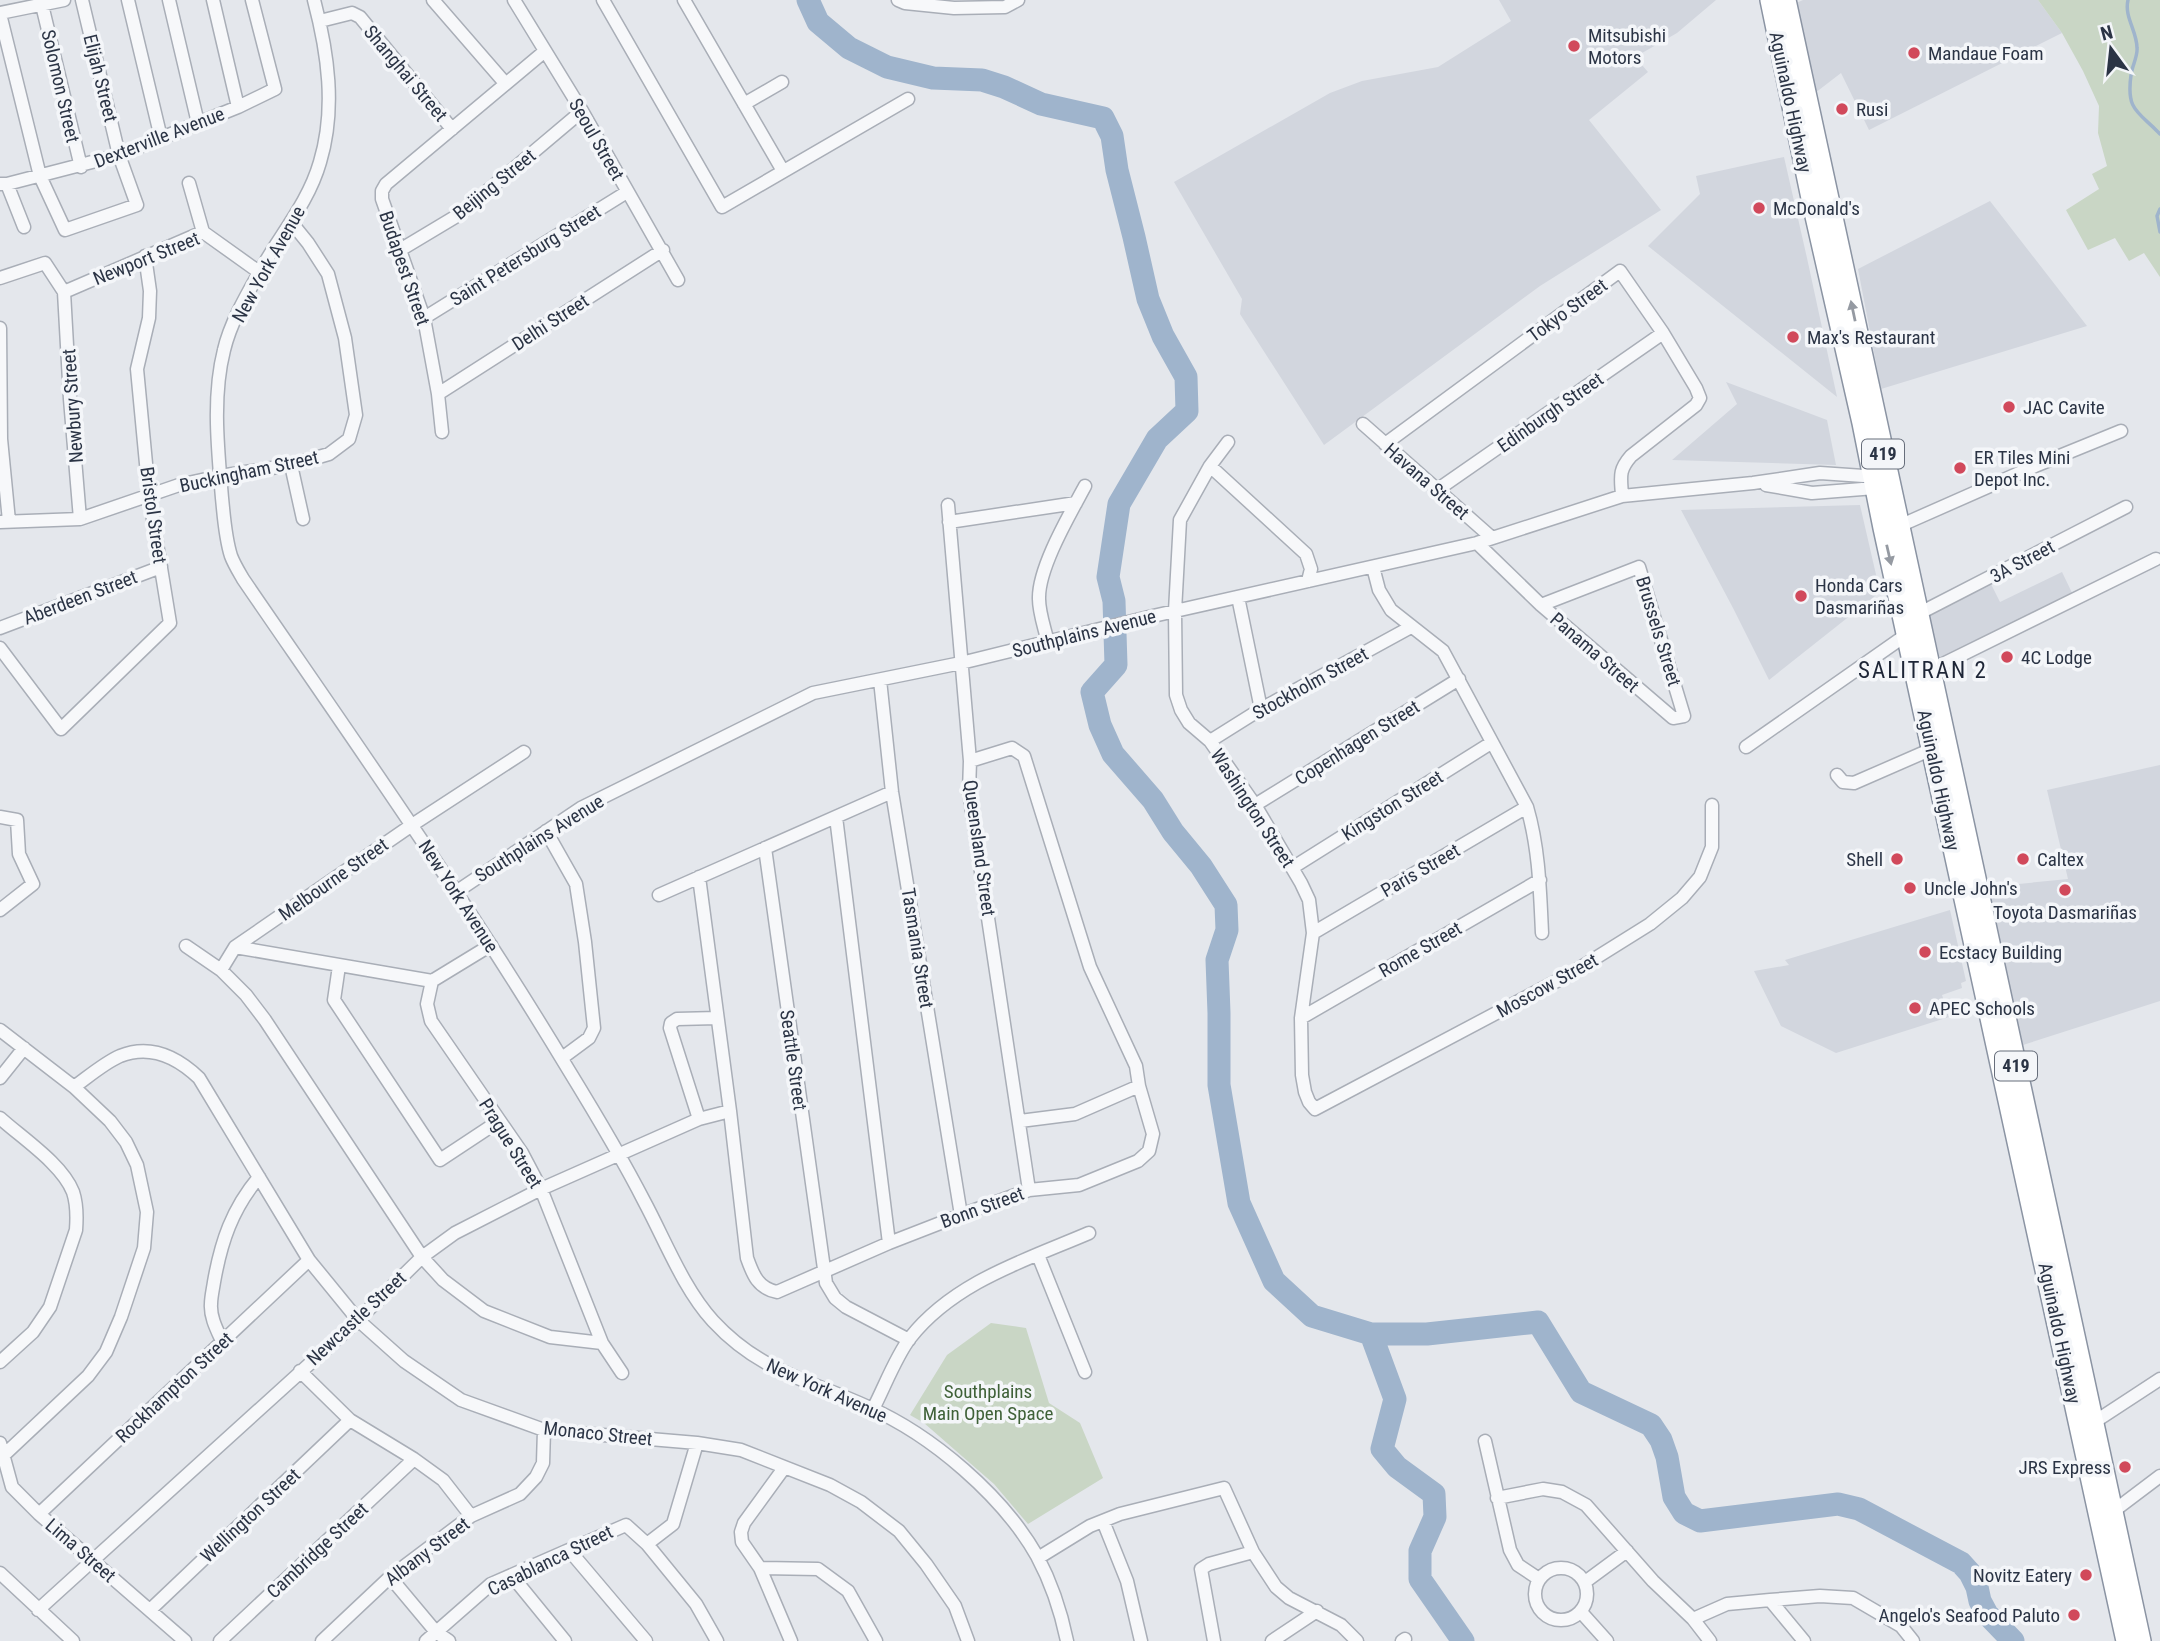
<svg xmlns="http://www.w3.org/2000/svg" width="2160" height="1641" font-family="'Roboto Condensed',sans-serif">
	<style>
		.built { fill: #d2d6de }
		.green { fill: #c9d6c5 }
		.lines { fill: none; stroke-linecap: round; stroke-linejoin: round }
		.stream { stroke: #9fb4cc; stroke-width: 3.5 }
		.river { stroke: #9fb4cc; stroke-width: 23 }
		.minor-casing { stroke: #a9aeb7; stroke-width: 15 }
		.highway-casing { stroke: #8b94a3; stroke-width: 22 }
		.minor { stroke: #f7f8fa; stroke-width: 12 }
		.highway { stroke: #fff; stroke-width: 19 }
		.oneway { fill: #959aa2 }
		.poi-dot { fill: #d1495b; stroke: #f4f6f9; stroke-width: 2.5 }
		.labels { text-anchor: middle; stroke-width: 7; stroke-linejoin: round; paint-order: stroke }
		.shield { fill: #f4f6f9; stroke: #676e7b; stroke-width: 2 }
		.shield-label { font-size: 18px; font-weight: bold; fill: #2b3445 }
		.poi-label { font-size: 19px; fill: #2b3445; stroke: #f4f6f9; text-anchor: start }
		.street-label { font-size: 19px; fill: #2b3445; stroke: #f4f6f9 }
		.park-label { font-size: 19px; fill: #3f6138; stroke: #f4f6f9 }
		.quarter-label { font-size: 23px; letter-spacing: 2px; fill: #1d2536; stroke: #f4f6f9 }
	</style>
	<rect width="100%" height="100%" fill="#e4e7ec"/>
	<path class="built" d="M 1499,0 L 1716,0 L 1677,33 L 1635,57 L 1648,72 L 1589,120 L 1661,210 L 1540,286 L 1324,445 L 1240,314 L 1242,299 L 1174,182 L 1330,93 L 1362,81 L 1438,67 L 1511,21 Z
		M 1803,0 L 2038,0 L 2062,33 L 1869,130 L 1841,73 L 1815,93 L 1794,4 Z
		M 1784,157 L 1807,258 L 1837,397 L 1648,246 L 1700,194 L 1696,176 Z
		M 1990,201 L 2087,326 L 1881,389 L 1858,269 Z
		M 1726,382 L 1827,420 L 1836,465 L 1672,460 L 1737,404 Z
		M 1860,505 L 1880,592 L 1769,680 L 1733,608 L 1681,510 Z
		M 2062,572 L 2074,597 L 1941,663 L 1929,614 L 1990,582 L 2000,602 Z
		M 2160,765 L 2160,1001 L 2023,1045 L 1988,887 L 2068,879 L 2047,790 Z
		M 1950,910 L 1966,981 L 1961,983 L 1962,988 L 1942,995 L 1949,1017 L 1836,1053 L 1781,1026 L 1754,971 L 1789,965 L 1785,960 Z"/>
	<path class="green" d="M 2038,0 L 2160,0 L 2160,277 L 2144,253 L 2129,261 L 2115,238 L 2088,250 L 2066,210 L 2099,189 L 2092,174 L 2107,166 L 2098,133 L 2099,106 L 2083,71 L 2062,33 Z
		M 991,1323 L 1026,1328 L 1049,1403 L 1080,1423 L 1103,1478 L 1028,1524 L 994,1484 L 924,1423 L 910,1415 L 947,1355 Z"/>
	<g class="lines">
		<path class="stream" d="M 2128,0 C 2124,17 2137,31 2137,48 C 2138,56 2132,66 2131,75 C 2126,111 2138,111 2160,134
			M 2160,209 L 2157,216 L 2160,232"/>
		<path class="river" d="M 808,0 L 818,22 L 849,48 L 887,67 L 933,78 L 982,80 L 1004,87 L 1041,104 L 1103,118 L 1112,136 L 1117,170 L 1134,237 L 1148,299 L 1163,336 L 1186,377 L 1187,411 L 1157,439 L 1119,504 L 1108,577 L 1114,601 L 1116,665 L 1092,692 L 1100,725 L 1113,754 L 1153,800 L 1173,832 L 1201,866 L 1226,905 L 1227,930 L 1217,960 L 1219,1013 L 1219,1085 L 1239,1203 L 1274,1281 L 1312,1316 L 1371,1334 L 1427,1334 L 1538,1322 L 1581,1392 L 1651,1425 L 1661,1440 L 1667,1457 L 1674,1497 L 1684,1513 L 1700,1521 L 1838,1504 L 1859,1509 L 1961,1563 L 1970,1573 L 1977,1587 L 1980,1601 L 1987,1614 L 2013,1641
			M 1371,1334 L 1395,1399 L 1382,1449 L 1397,1467 L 1434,1494 L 1435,1517 L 1420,1551 L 1420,1579 L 1463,1641"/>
		<g class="minor-casing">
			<path id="minor" d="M 128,0 L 161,138
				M 169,0 L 198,123
				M 213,0 L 238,107
				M 314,0 C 328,53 336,109 320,162 C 308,204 279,236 259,273 C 246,296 230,324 224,350 C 212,397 218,450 222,498 C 224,517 225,537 231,556 C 234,564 239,572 243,579 C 354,741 467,901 568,1069 C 595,1113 621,1156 644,1201 C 665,1240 683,1288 713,1321 C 760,1372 809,1380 868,1407 C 932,1435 1003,1496 1037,1556 C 1051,1582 1061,1612 1067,1641
				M 433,0 L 505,83
				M 514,0 L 582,111 L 678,280
				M 603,0 L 722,207 L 908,99
				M 684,0 L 783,171
				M 898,0 L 905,3 L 954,8 L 1005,7 L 1018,0
				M 42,5 L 81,167
				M 0,13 L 64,0
				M 0,14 L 40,176 L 65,230 L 137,205 L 119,155 L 82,0
				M 320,21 L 352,13 L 360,17 L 452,129
				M 744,104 L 782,82
				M 189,183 L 203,232
				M 0,184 L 7,184 L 119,155 L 238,107 L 275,89 L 252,0
				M 7,184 L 24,227
				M 400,250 L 460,214 L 582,111
				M 0,278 L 45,263 L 64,292
				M 64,292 L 70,399 L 80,519
				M 64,292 L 203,232 L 259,272
				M 424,318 L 627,192
				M 0,328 L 1,439 L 9,521
				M 438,394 L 663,250
				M 1363,424 L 1491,537
				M 442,432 L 438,394 L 424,318 L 382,199 L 382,191 L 386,184 L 545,51
				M 1228,442 L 1210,466 L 1180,520 L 1175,611 L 1176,695 L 1181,710 L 1189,723 L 1210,741 L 1255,805 L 1301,883 L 1309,900 L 1313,933 L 1301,1018 L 1302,1075 L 1305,1092 L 1309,1102 L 1315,1109 L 1570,974 L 1650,924 L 1682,898 L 1700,877 L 1712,847 L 1712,805
				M 1385,444 L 1620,271 L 1663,333 L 1696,388 L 1700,398 L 1696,405 L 1631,456 C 1618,471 1621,477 1622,496
				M 291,465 L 303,519
				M 1210,466 L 1306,554 L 1311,569 L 1308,581
				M 1766,485 L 1812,493 L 1875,488 L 1879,485
				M 1437,490 L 1663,333
				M 948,505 L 970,761 L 969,792 L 1029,1190
				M 0,522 L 80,519 L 179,485 L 220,476 L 291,465 L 329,454 L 349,439 L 356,415 L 345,338 L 328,274 L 308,243 L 291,222
				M 949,522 L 1076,503
				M 1892,526 L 1906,523 L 2035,466 L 2121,431
				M 1477,543 L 1541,605 L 1673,718 L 1684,716 L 1639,567 L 1541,605
				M 1373,567 L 1379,590 L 1391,610 L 1443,651 L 1527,807 C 1539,848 1540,890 1542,933
				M 1238,597 L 1261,709
				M 1918,614 L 2126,507
				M 0,628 L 161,567
				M 1048,643 C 1045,629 1039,613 1039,599 C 1038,568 1070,514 1085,486
				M 0,648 L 61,729 L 170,623 L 149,495 L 137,369 L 149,318 L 150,291 L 145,256
				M 1930,667 L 1941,665 L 2156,559
				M 880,680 L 892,792 L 961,1215
				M 1210,741 L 1261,709 L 1411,627
				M 1746,747 L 1906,635
				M 1837,775 L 1843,782 L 1854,783 L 1932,749
				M 1255,805 L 1459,679
				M 0,817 L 17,820 L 19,854 L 33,884 L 0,910
				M 836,817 L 889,1243
				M 546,831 L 576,884 L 585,942 L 594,1028 L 589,1038 L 562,1058
				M 765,848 L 826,1283 L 835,1298 L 846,1307 L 909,1340
				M 1292,868 L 1491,743
				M 699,877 L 730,1111 L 747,1258 C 753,1275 758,1288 777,1292 L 889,1243 L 961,1215 L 1029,1190 L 1079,1185 L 1138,1161 L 1149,1151 L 1153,1134 L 1139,1086 L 1136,1066 L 1090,967 L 1024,756 L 1012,748 L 970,761
				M 456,892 L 581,808 L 813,693 L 961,663 L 1153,616 L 1477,543 L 1622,496 L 1753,483 L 1820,473 L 1878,477
				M 659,895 L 892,792
				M 1313,933 L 1527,807
				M 491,945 L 432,981 L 427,1004 L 431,1021 L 522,1153 L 541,1189 L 602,1343 L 622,1373
				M 186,946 L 221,970 L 246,995 L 265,1020 L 422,1257 L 443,1280 L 484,1311 L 550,1337 L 602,1343
				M 235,947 L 432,981
				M 339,966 L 334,1000 L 440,1160 L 499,1121
				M 221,970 L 235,947 L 412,825 L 524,752
				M 1301,1018 L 1540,880
				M 0,1030 L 74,1087 L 110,1121 L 126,1142 L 137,1165 L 147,1212 L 144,1248 L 121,1317 L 106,1352 L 88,1376 L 4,1455
				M 0,1078 L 24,1048
				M 74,1087 C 88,1077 104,1063 120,1056 C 150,1044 177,1057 199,1078 L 309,1260 L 358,1320 L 404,1361 L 461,1400 L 544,1430 L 697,1443 L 741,1450 L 830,1485 L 861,1502 L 899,1531 L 926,1564 L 955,1606 L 968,1641
				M 0,1118 C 22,1138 62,1164 73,1192 C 77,1204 77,1217 76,1230 L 50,1307 L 33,1332 L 0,1362
				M 699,1119 L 670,1028 L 671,1023 L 677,1019 L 717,1018
				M 1020,1121 L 1075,1114 L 1139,1086
				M 1038,1255 L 1085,1372
				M 222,1341 C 217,1330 210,1317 211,1304 C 211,1297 213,1289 214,1282 C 221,1242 232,1209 259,1177
				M 300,1371 L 350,1420 L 414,1459 L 443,1480 L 471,1516
				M 873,1409 C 884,1388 896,1356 910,1338 C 954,1282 1026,1260 1089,1233
				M 2089,1422 L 2099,1419 L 2160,1379
				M 1485,1441 L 1510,1550 L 1518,1565 L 1539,1579
				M 0,1443 L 12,1487 L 39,1514 L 185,1641
				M 784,1468 L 744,1523 L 741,1532 L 742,1542 L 760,1568 L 791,1641
				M 1497,1498 L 1543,1489 L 1562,1492 L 1586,1505 L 1653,1581 L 1693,1619 L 1710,1641
				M 2109,1511 L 2119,1507 L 2160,1476
				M 39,1514 L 309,1260
				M 1103,1521 L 1127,1581 L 1141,1641
				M 647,1544 L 673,1524 L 697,1443
				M 569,1550 L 646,1641
				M 1038,1558 L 1090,1526 L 1120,1514 L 1224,1488 L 1253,1552 L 1276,1587 L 1289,1598 L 1341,1625 L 1357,1641
				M1535 1594a26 26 0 1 1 52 0a26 26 0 1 1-52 0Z
				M 760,1568 L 818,1569 L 848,1591 L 876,1641
				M 0,1573 L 73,1641
				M 512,1576 L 565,1641
				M 390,1577 L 436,1632 L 449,1641
				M 1585,1582 L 1627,1551
				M 1770,1600 L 1820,1596 L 1853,1598 L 1901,1626 L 1913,1641
				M 38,1610 L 358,1320 L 422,1257 L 455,1233 L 541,1189 L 699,1119 L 730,1111
				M 150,1610 L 350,1420
				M 1581,1612 L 1607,1641
				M 1693,1619 L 1727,1604 L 1770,1600 L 1804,1641
				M 220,1641 L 414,1459
				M 322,1641 L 390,1577 L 471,1516 L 520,1494 L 536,1477 L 543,1463 L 544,1430
				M 426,1641 L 491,1584 L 626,1525 L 647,1544 L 696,1604 L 717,1641
				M 1214,1641 L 1201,1569 L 1209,1564 L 1253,1552
				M 1272,1641 L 1317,1611
				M 1402,1641 L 1405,1639"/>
		</g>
		<g class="highway-casing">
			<path id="highway" d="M 1770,0 L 1812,203 L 1862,423 L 1883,528 L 2126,1641
				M 1786,0 C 1903,547 2022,1094 2141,1641"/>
		</g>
		<use href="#minor" class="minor"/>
		<use href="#highway" class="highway"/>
	</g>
	<defs><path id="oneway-solid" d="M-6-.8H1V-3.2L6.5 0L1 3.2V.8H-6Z" transform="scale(1.75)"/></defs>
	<g class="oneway">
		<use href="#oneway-solid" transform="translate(1853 311) rotate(-102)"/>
		<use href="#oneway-solid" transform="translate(1889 555) rotate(77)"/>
	</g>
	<g class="poi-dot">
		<circle cx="1574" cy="46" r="7"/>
		<circle cx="1914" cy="53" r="7"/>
		<circle cx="1842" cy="109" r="7"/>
		<circle cx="1759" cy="208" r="7"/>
		<circle cx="1793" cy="337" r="7"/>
		<circle cx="2009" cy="407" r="7"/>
		<circle cx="1960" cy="468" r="7"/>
		<circle cx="1801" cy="596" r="7"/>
		<circle cx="2007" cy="657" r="7"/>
		<circle cx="1897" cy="859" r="7"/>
		<circle cx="2023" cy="859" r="7"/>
		<circle cx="1910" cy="888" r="7"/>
		<circle cx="2065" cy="890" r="7"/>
		<circle cx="1925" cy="952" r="7"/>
		<circle cx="1915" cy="1008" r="7"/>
		<circle cx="2125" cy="1467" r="7"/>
		<circle cx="2086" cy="1575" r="7"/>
		<circle cx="2074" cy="1615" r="7"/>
	</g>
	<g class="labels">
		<g class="shield">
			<rect x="1862" y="439.5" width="42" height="29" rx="5"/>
			<rect x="1995" y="1051.5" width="42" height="29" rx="5"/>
		</g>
		<g class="shield-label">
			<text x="1883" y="460">419</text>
			<text x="2016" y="1072">419</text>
		</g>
		<g class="poi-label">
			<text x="1588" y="42">Mitsubishi<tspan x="1588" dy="22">Motors</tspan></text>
			<text x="1928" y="60">Mandaue Foam</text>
			<text x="1856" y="116">Rusi</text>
			<text x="1773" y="215">McDonald's</text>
			<text x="1807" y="344">Max's Restaurant</text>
			<text x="2023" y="414">JAC Cavite</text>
			<text x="1974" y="464">ER Tiles Mini<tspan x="1974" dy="22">Depot Inc.</tspan></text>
			<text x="1815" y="592">Honda Cars<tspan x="1815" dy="22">Dasmariñas</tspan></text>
			<text x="2021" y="664">4C Lodge</text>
			<text x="1883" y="866" text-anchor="end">Shell</text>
			<text x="2037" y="866">Caltex</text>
			<text x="1924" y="895">Uncle John's</text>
			<text x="2065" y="919" text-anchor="middle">Toyota Dasmariñas</text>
			<text x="1939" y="959">Ecstacy Building</text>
			<text x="1929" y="1015">APEC Schools</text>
			<text x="2111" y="1474" text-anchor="end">JRS Express</text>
			<text x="2072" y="1582" text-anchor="end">Novitz Eatery</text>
			<text x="2060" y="1622" text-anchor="end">Angelo's Seafood Paluto</text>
		</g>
		<g class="street-label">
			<text transform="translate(406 73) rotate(50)" y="7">Shanghai Street</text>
			<text transform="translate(101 78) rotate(76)" y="7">Elijah Street</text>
			<text transform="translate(61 86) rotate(77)" y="7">Solomon Street</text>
			<text transform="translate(1791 102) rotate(78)" y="7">Aguinaldo Highway</text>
			<text transform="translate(159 137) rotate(-21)" y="7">Dexterville Avenue</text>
			<text transform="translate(597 139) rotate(60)" y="7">Seoul Street</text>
			<text transform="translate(494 184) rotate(-39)" y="7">Beijing Street</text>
			<text transform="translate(525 255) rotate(-32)" y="7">Saint Petersburg Street</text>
			<text transform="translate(146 258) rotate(-22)" y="7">Newport Street</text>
			<text transform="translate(268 264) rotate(-61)" y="7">New York Avenue</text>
			<text transform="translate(405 268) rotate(71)" y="7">Budapest Street</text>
			<text transform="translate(1567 310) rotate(-36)" y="7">Tokyo Street</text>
			<text transform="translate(550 322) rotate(-33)" y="7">Delhi Street</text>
			<text transform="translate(72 406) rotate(-94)" y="7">Newbury Street</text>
			<text transform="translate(1550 412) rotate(-35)" y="7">Edinburgh Street</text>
			<text transform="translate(249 471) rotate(-12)" y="7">Buckingham Street</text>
			<text transform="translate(1427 481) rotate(41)" y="7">Havana Street</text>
			<text transform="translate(154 515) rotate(82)" y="7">Bristol Street</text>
			<text transform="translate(2022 561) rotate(-28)" y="7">3A Street</text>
			<text transform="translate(80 597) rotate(-21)" y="7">Aberdeen Street</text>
			<text transform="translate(1659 631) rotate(73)" y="7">Brussels Street</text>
			<text transform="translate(1084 633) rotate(-14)" y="7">Southplains Avenue</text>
			<text transform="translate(1595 652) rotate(41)" y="7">Panama Street</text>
			<text transform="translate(1310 683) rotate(-29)" y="7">Stockholm Street</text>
			<text transform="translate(1357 742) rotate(-32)" y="7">Copenhagen Street</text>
			<text transform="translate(1939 780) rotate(78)" y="7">Aguinaldo Highway</text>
			<text transform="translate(1392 805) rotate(-32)" y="7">Kingston Street</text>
			<text transform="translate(1253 808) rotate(57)" y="7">Washington Street</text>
			<text transform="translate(539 838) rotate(-32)" y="7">Southplains Avenue</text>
			<text transform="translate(980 848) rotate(82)" y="7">Queensland Street</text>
			<text transform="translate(1420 870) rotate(-30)" y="7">Paris Street</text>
			<text transform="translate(333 879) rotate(-35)" y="7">Melbourne Street</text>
			<text transform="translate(459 896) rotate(57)" y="7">New York Avenue</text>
			<text transform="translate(918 948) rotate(81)" y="7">Tasmania Street</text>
			<text transform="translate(1420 949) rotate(-30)" y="7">Rome Street</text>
			<text transform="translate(1547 985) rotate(-29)" y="7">Moscow Street</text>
			<text transform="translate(794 1060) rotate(82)" y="7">Seattle Street</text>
			<text transform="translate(511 1143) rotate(58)" y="7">Prague Street</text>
			<text transform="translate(982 1207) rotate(-20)" y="7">Bonn Street</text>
			<text transform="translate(356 1318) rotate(-43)" y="7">Newcastle Street</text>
			<text transform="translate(2060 1333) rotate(78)" y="7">Aguinaldo Highway</text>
			<text transform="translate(174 1387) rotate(-43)" y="7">Rockhampton Street</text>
			<text transform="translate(827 1390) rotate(24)" y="7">New York Avenue</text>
			<text transform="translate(598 1433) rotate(6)" y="7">Monaco Street</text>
			<text transform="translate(250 1515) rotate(-43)" y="7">Wellington Street</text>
			<text transform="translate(81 1550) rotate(41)" y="7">Lima Street</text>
			<text transform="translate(317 1550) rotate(-43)" y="7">Cambridge Street</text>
			<text transform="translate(427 1551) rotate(-37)" y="7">Albany Street</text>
			<text transform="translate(550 1560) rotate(-26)" y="7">Casablanca Street</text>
		</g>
		<g class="park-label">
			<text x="988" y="1398">Southplains<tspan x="988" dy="22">Main Open Space</tspan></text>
		</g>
		<g class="quarter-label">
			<text x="1923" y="678">SALITRAN 2</text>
		</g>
	</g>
	<g transform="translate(2111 49) rotate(345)" stroke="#f4f6f9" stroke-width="5" paint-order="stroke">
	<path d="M0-5L12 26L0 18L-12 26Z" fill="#2b3445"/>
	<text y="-10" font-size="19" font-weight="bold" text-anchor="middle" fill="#2b3445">N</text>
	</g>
</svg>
